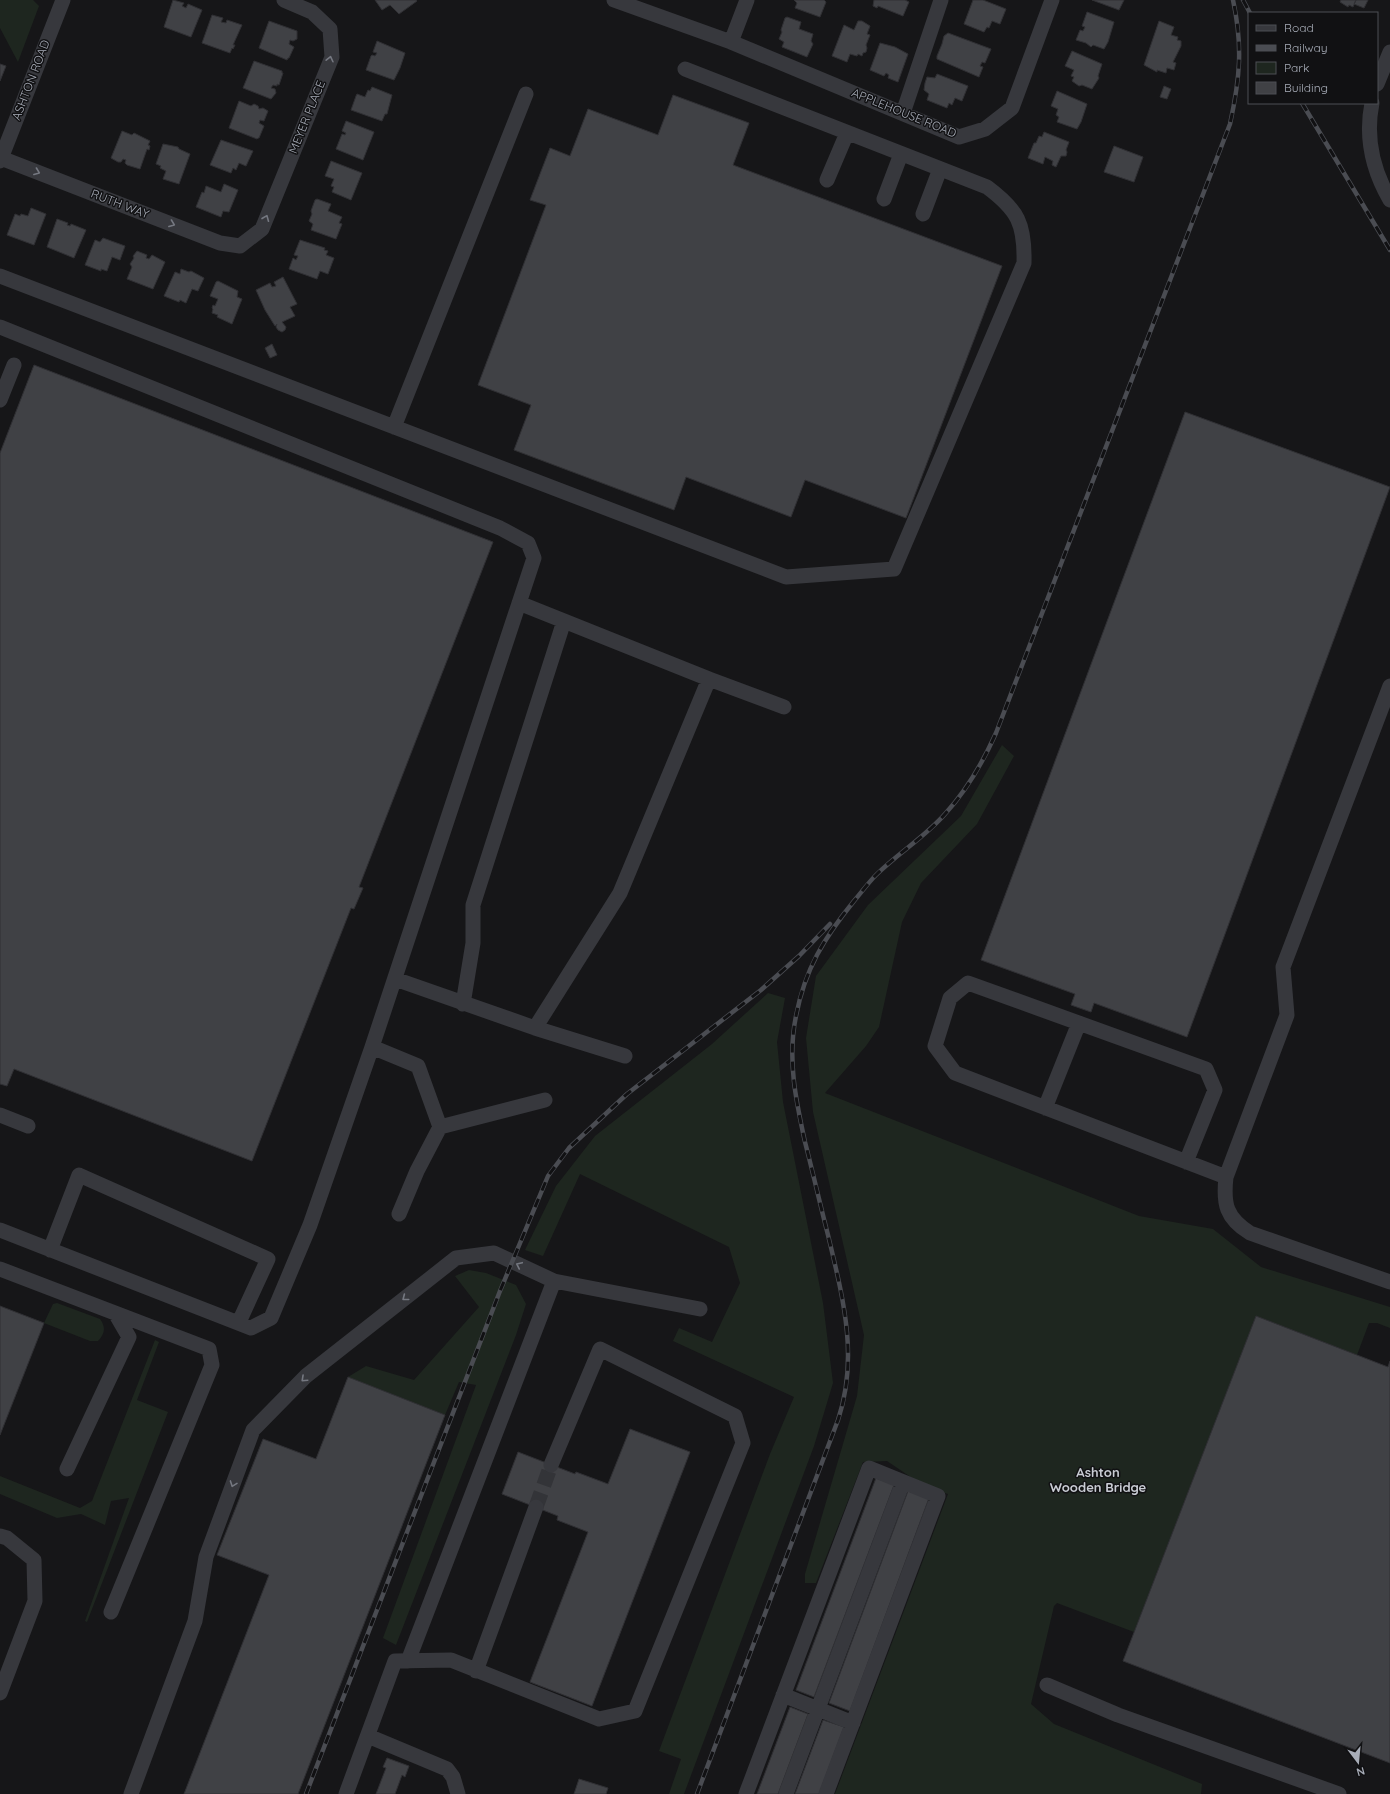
<svg xmlns="http://www.w3.org/2000/svg" width="1390" height="1794" font-family="Quicksand,sans-serif">
	<style>
		.green { fill: #1e261f }
		.building { fill: #404145; stroke: #303034 }
		.lines { fill: none; stroke-linecap: round; stroke-linejoin: round }
		.minor-tunnel { stroke: #333438; stroke-width: 15; stroke-dasharray: 15 8; stroke-linecap: butt }
		.minor { stroke: #37383d; stroke-width: 15 }
		.rail-casing { stroke: #4a4c52; stroke-width: 4.5 }
		.rail { stroke: #111113; stroke-width: 3; stroke-dasharray: 9; stroke-linecap: butt }
		.oneway { stroke: #757881 }
		.labels { text-anchor: middle; stroke-width: 3; stroke-linejoin: round; paint-order: stroke }
		.street-label { font-size: 12px; fill: #a8adb8; stroke: #111113 }
		.neighbourhood-label { font-size: 13px; font-weight: bold; fill: #c9ccd4; stroke: #111113 }
	</style>
	<rect width="100%" height="100%" fill="#161618"/>
	<path class="green" d="M 0,0 L 33,0 L 39,6 L 18,62 L 0,28 Z
		M 1002,745 L 1014,756 L 977,824 L 921,883 L 902,922 L 879,1027 L 866,1046 L 825,1093 L 1139,1216 L 1213,1229 L 1261,1267 L 1390,1307 L 1390,1328 L 1377,1323 L 1369,1323 L 1357,1355 L 1256,1316 L 1134,1632 L 1057,1603 L 1054,1606 L 1031,1704 L 1054,1724 L 1202,1784 L 1201,1794 L 835,1794 L 948,1494 L 924,1486 L 887,1461 L 863,1462 L 816,1583 L 805,1583 L 805,1574 L 857,1396 L 864,1335 L 813,1112 L 806,1038 L 816,976 L 868,905 L 961,816 Z
		M 768,993 L 785,998 L 777,1042 L 783,1102 L 823,1303 L 833,1383 L 814,1446 L 684,1794 L 669,1794 L 681,1759 L 659,1751 L 770,1454 L 794,1397 L 673,1341 L 679,1328 L 712,1342 L 740,1283 L 729,1247 L 580,1174 L 543,1256 L 525,1250 L 556,1186 L 595,1136 L 712,1044 Z
		M 469,1270 L 486,1273 L 516,1285 L 526,1304 L 516,1335 L 396,1645 L 383,1638 L 476,1385 L 459,1382 L 445,1415 L 348,1377 L 366,1366 L 414,1380 L 479,1307 L 455,1276 Z
		M 57,1303 L 100,1319 C 106,1327 105,1334 98,1341 L 90,1341 L 44,1323 L 53,1304 Z
		M 155,1340 L 159,1342 L 137,1400 L 168,1412 L 87,1622 L 85,1621 L 129,1498 L 111,1501 L 105,1525 L 81,1514 L 57,1518 L 0,1494 L 0,1476 L 80,1508 L 92,1501 Z"/>
	<path class="building" d="M 173,0 L 184,3 L 182,6 L 186,8 L 188,4 L 202,10 L 191,37 L 164,27 Z
		M 375,0 L 416,0 L 417,1 L 399,14 L 390,5 L 382,10 Z
		M 794,0 L 824,0 L 826,2 L 820,17 L 795,8 L 797,3 Z
		M 874,0 L 905,0 L 909,2 L 903,16 L 878,6 L 877,8 L 873,6 Z
		M 973,0 L 983,0 L 1006,9 L 1000,24 L 992,21 L 989,28 L 987,27 L 984,32 L 964,24 Z
		M 1092,0 L 1124,0 L 1119,10 Z
		M 1341,0 L 1356,0 L 1353,7 L 1349,5 L 1348,7 L 1340,2 Z
		M 1356,0 L 1368,0 L 1364,8 L 1354,4 Z
		M 1087,12 L 1114,22 L 1108,42 L 1104,49 L 1093,45 L 1091,47 L 1086,43 L 1076,40 L 1080,30 L 1083,31 L 1085,27 L 1082,26 Z
		M 212,15 L 223,18 L 221,22 L 226,23 L 227,20 L 242,25 L 233,45 L 235,45 L 233,49 L 232,48 L 230,53 L 202,43 Z
		M 787,17 L 801,22 L 799,29 L 813,34 L 811,41 L 813,44 L 807,57 L 782,47 L 784,42 L 779,39 L 782,32 L 781,30 L 785,18 Z
		M 269,21 L 297,31 L 297,39 L 293,41 L 290,40 L 289,44 L 294,47 L 289,58 L 288,58 L 287,60 L 259,48 Z
		M 858,21 L 862,21 L 870,26 L 867,34 L 870,35 L 866,45 L 867,48 L 866,52 L 863,53 L 862,56 L 858,54 L 857,56 L 850,54 L 847,62 L 832,56 L 844,25 L 854,30 Z
		M 1159,21 L 1174,27 L 1171,35 L 1178,37 L 1177,40 L 1181,41 L 1181,46 L 1173,62 L 1176,63 L 1174,70 L 1167,68 L 1166,73 L 1157,70 L 1157,72 L 1144,65 Z
		M 948,33 L 991,49 L 985,63 L 982,62 L 980,66 L 983,67 L 979,77 L 937,59 L 937,56 L 942,44 L 944,36 Z
		M 377,41 L 405,53 L 400,68 L 394,80 L 366,70 L 371,56 L 372,55 L 375,56 L 377,53 L 373,52 Z
		M 880,43 L 895,47 L 908,54 L 898,82 L 888,78 L 889,75 L 886,73 L 884,76 L 870,70 Z
		M 1072,51 L 1102,64 L 1098,76 L 1099,78 L 1092,89 L 1082,85 L 1079,86 L 1072,81 L 1074,77 L 1071,76 L 1074,70 L 1065,66 Z
		M 254,61 L 282,71 L 282,73 L 283,73 L 279,85 L 277,84 L 277,86 L 273,85 L 271,88 L 275,89 L 276,93 L 271,99 L 243,88 Z
		M 0,64 L 6,66 L 0,81 Z
		M 937,74 L 968,86 L 962,101 L 955,98 L 952,105 L 949,103 L 947,108 L 927,100 L 929,94 L 924,90 L 925,83 L 927,77 L 935,78 Z
		M 1164,86 L 1171,89 L 1167,99 L 1160,97 Z
		M 372,87 L 392,95 L 387,114 L 385,114 L 382,121 L 351,110 L 356,96 L 357,94 L 365,97 L 368,90 L 370,91 Z
		M 1057,91 L 1087,104 L 1081,122 L 1077,129 L 1057,122 L 1059,117 L 1056,115 L 1058,109 L 1051,106 Z
		M 673,95 L 749,123 L 733,165 L 1002,266 L 906,518 L 805,480 L 791,517 L 686,477 L 674,510 L 514,450 L 531,405 L 478,385 L 546,205 L 530,200 L 550,148 L 570,156 L 588,109 L 658,135 Z
		M 239,101 L 251,106 L 254,104 L 258,106 L 259,109 L 263,108 L 268,111 L 264,121 L 260,120 L 259,123 L 264,126 L 259,138 L 258,138 L 257,139 L 229,128 Z
		M 346,121 L 374,132 L 363,160 L 336,149 L 342,134 L 345,135 L 346,133 L 342,131 Z
		M 122,131 L 132,135 L 134,133 L 150,141 L 148,145 L 150,146 L 149,150 L 147,149 L 140,169 L 127,165 L 125,163 L 126,160 L 123,159 L 121,162 L 118,162 L 111,158 Z
		M 1044,132 L 1069,142 L 1066,150 L 1067,152 L 1066,156 L 1061,156 L 1056,167 L 1052,165 L 1053,161 L 1045,157 L 1043,164 L 1028,158 L 1034,143 L 1036,143 L 1039,136 L 1042,137 Z
		M 221,140 L 253,151 L 246,166 L 239,163 L 236,170 L 233,168 L 231,173 L 210,165 Z
		M 163,144 L 178,147 L 179,149 L 190,154 L 179,184 L 163,179 L 166,171 L 160,168 L 161,166 L 156,164 Z
		M 1114,146 L 1143,157 L 1134,182 L 1104,172 Z
		M 331,161 L 362,173 L 351,200 L 332,192 L 334,187 L 331,186 L 334,179 L 325,176 Z
		M 224,184 L 238,190 L 229,212 L 223,211 L 221,217 L 196,207 L 202,192 L 204,193 L 206,186 L 221,192 Z
		M 317,199 L 331,204 L 328,211 L 342,217 L 339,223 L 342,224 L 336,239 L 311,230 L 313,224 L 309,221 L 312,214 L 311,211 L 315,200 Z
		M 31,208 L 46,214 L 34,245 L 7,235 L 15,214 L 20,216 L 21,214 L 28,216 Z
		M 57,219 L 68,223 L 67,225 L 70,226 L 71,224 L 86,230 L 74,258 L 47,247 Z
		M 103,238 L 125,246 L 120,260 L 112,257 L 107,271 L 101,269 L 101,271 L 85,265 L 95,240 L 100,242 Z
		M 300,240 L 325,248 L 324,250 L 328,251 L 326,255 L 334,258 L 328,274 L 320,271 L 317,279 L 289,269 L 293,258 L 296,260 L 298,256 L 294,255 Z
		M 137,251 L 147,255 L 146,258 L 149,259 L 152,255 L 165,262 L 153,289 L 127,279 L 132,267 L 130,264 L 134,258 L 133,256 Z
		M 181,269 L 189,272 L 191,271 L 204,278 L 198,291 L 192,289 L 186,303 L 180,300 L 179,302 L 164,296 L 175,272 L 180,274 Z
		M 283,277 L 297,304 L 290,307 L 295,316 L 282,322 L 286,327 L 285,330 L 282,332 L 278,330 L 276,327 L 277,324 L 275,326 L 265,310 L 256,290 L 270,283 L 272,287 L 276,286 L 274,282 Z
		M 218,281 L 238,291 L 237,297 L 242,299 L 232,324 L 217,317 L 218,315 L 212,313 L 213,309 L 212,308 L 213,305 L 215,306 L 218,299 L 210,296 L 216,282 Z
		M 272,344 L 277,355 L 270,358 L 265,348 Z
		M 34,365 L 493,542 L 359,887 L 363,888 L 354,909 L 351,908 L 252,1161 L 14,1069 L 7,1086 L 0,1084 L 0,453 Z
		M 1185,412 L 1390,487 L 1187,1037 L 1094,1003 L 1091,1012 L 1071,1005 L 1075,994 L 981,960 Z
		M 0,1306 L 44,1323 L 0,1435 Z
		M 1256,1316 L 1388,1367 L 1390,1361 L 1390,1763 L 1123,1661 Z
		M 348,1377 L 445,1415 L 298,1794 L 184,1794 L 269,1575 L 217,1555 L 263,1439 L 316,1459 Z
		M 630,1429 L 690,1452 L 592,1706 L 530,1682 L 588,1532 L 557,1520 L 558,1516 L 502,1494 L 518,1452 L 575,1474 L 576,1472 L 608,1484 Z
		M 876,1478 L 894,1485 L 814,1697 L 796,1690 Z
		M 908,1491 L 929,1498 L 850,1711 L 829,1703 Z
		M 790,1707 L 808,1714 L 778,1794 L 757,1794 Z
		M 823,1720 L 844,1727 L 819,1794 L 795,1794 Z
		M 387,1758 L 409,1766 L 405,1777 L 402,1775 L 395,1794 L 376,1794 L 386,1768 L 383,1767 Z
		M 579,1779 L 608,1788 L 606,1794 L 574,1794 Z"/>
	<g class="lines">
		<path class="minor-tunnel" d="M 536,1507 L 551,1465"/>
		<path class="minor" d="M 614,0 L 731,42 L 959,137 L 985,129 L 1012,108 L 1052,0
			M 731,42 L 747,0
			M 1377,84 L 1390,52
			M 1372,103 C 1365,138 1372,169 1390,200
			M 903,113 L 941,0
			M 1,158 L 220,243 L 240,246 L 262,229 L 332,57 L 330,29 L 312,12 L 284,0
			M 0,161 L 63,0
			M 827,180 L 847,133
			M 884,199 L 901,154
			M 923,214 L 940,169
			M 0,276 L 786,577 L 894,569 L 1024,263 C 1025,224 1018,210 987,187 L 685,69
			M 0,327 L 500,528 L 528,543 L 534,558 L 372,1047 L 310,1225 L 271,1318 L 251,1328 L 0,1230
			M 0,400 L 14,365
			M 394,427 L 526,94
			M 519,603 L 709,679
			M 1390,686 L 1283,967 L 1287,1015 L 1226,1177 C 1223,1204 1226,1218 1250,1233 L 1390,1282
			M 395,979 L 535,1028 L 620,893 L 709,679 L 784,707
			M 463,1004 L 473,943 L 473,905 L 564,621
			M 535,1028 L 625,1056
			M 372,1047 L 418,1066 L 440,1127
			M 1045,1108 L 1079,1023
			M 0,1115 L 28,1126
			M 1186,1162 L 1215,1090 L 1206,1069 L 968,983 L 950,998 L 935,1046 L 955,1073 L 1226,1177
			M 399,1214 L 417,1171 L 440,1127 L 545,1100
			M 50,1250 L 79,1175 L 268,1259 L 239,1322
			M 0,1269 L 115,1313 L 129,1337 L 67,1469
			M 0,1536 L 7,1538 L 34,1560 L 35,1601 L 0,1693
			M 111,1612 L 212,1365 L 209,1349 L 115,1313
			M 408,1661 L 554,1281
			M 476,1671 L 536,1507
			M 1047,1685 L 1118,1715 L 1339,1794
			M 783,1695 L 853,1723
			M 368,1736 L 447,1769 L 453,1777 L 458,1794
			M 131,1794 L 195,1621 L 206,1557 L 253,1430 L 306,1376 L 456,1258 L 494,1253 L 554,1281 L 700,1309
			M 346,1794 L 395,1661 L 451,1660 L 599,1719 L 635,1711 L 743,1443 L 735,1416 L 600,1349 L 551,1465
			M 746,1794 L 869,1468 L 938,1496 L 826,1794
			M 786,1794 L 903,1482"/>
		<g class="rail-casing">
			<path id="rail" d="M 1243,0 L 1250,13
				M 1302,103 L 1390,250
				M 306,1794 L 500,1291 L 548,1176 L 569,1148 L 627,1094 L 761,990 L 799,956 L 830,924
				M 697,1794 L 838,1420 C 859,1357 843,1298 828,1235 C 820,1204 813,1173 805,1142 C 796,1101 787,1059 796,1016 C 805,969 824,938 854,901 C 861,893 868,883 876,875 C 898,853 925,837 945,814 C 967,790 983,762 996,733 L 1230,124 C 1240,78 1243,46 1233,0"/>
		</g>
		<use href="#rail" class="rail"/>
	</g>
	<defs><path id="oneway-chevron" d="M-2-3.5L2.5 0L-2 3.5" fill="none" stroke-width="1.6" stroke-linecap="round" stroke-linejoin="round"/></defs>
	<g class="oneway">
		<use href="#oneway-chevron" transform="translate(330 59) rotate(-77)"/>
		<use href="#oneway-chevron" transform="translate(37 172) rotate(21)"/>
		<use href="#oneway-chevron" transform="translate(266 218) rotate(-68)"/>
		<use href="#oneway-chevron" transform="translate(172 224) rotate(21)"/>
		<use href="#oneway-chevron" transform="translate(519 1265) rotate(-155)"/>
		<use href="#oneway-chevron" transform="translate(405 1298) rotate(142)"/>
		<use href="#oneway-chevron" transform="translate(304 1379) rotate(137)"/>
		<use href="#oneway-chevron" transform="translate(233 1484) rotate(110)"/>
	</g>
	<g class="labels">
		<g class="street-label">
			<text transform="translate(31 80) rotate(-69)" y="4">ASHTON ROAD</text>
			<text transform="translate(904 113) rotate(22)" y="4">APPLEHOUSE ROAD</text>
			<text transform="translate(307 117) rotate(-68)" y="4">MEYER PLACE</text>
			<text transform="translate(120 204) rotate(21)" y="4">RUTH WAY</text>
		</g>
		<g class="neighbourhood-label">
			<text x="1098" y="1477">Ashton<tspan x="1098" dy="15">Wooden Bridge</tspan></text>
		</g>
	</g>
	<rect x="1248" y="12" width="130" height="92" fill="#111113" stroke="#4d4f55"/>
	<rect x="1256" y="25" width="20" height="6" fill="#37383d" stroke="#4d4f55"/>
	<text x="1284" y="32" font-size="12" fill="#a8adb8">Road</text>
	<rect x="1256" y="45" width="20" height="6" fill="#4a4c52" stroke="#4d4f55"/>
	<text x="1284" y="52" font-size="12" fill="#a8adb8">Railway</text>
	<rect x="1256" y="62" width="20" height="12" fill="#1e261f" stroke="#4d4f55"/>
	<text x="1284" y="72" font-size="12" fill="#a8adb8">Park</text>
	<rect x="1256" y="82" width="20" height="12" fill="#404145" stroke="#4d4f55"/>
	<text x="1284" y="92" font-size="12" fill="#a8adb8">Building</text>
	<g transform="translate(1358 1762) rotate(164)" stroke="#111113" stroke-width="3" paint-order="stroke">
	<path d="M0-3L7 15L0 10L-7 15Z" fill="#a8adb8"/>
	<text y="-6" font-size="11" font-weight="bold" text-anchor="middle" fill="#a8adb8">N</text>
	</g>
</svg>
